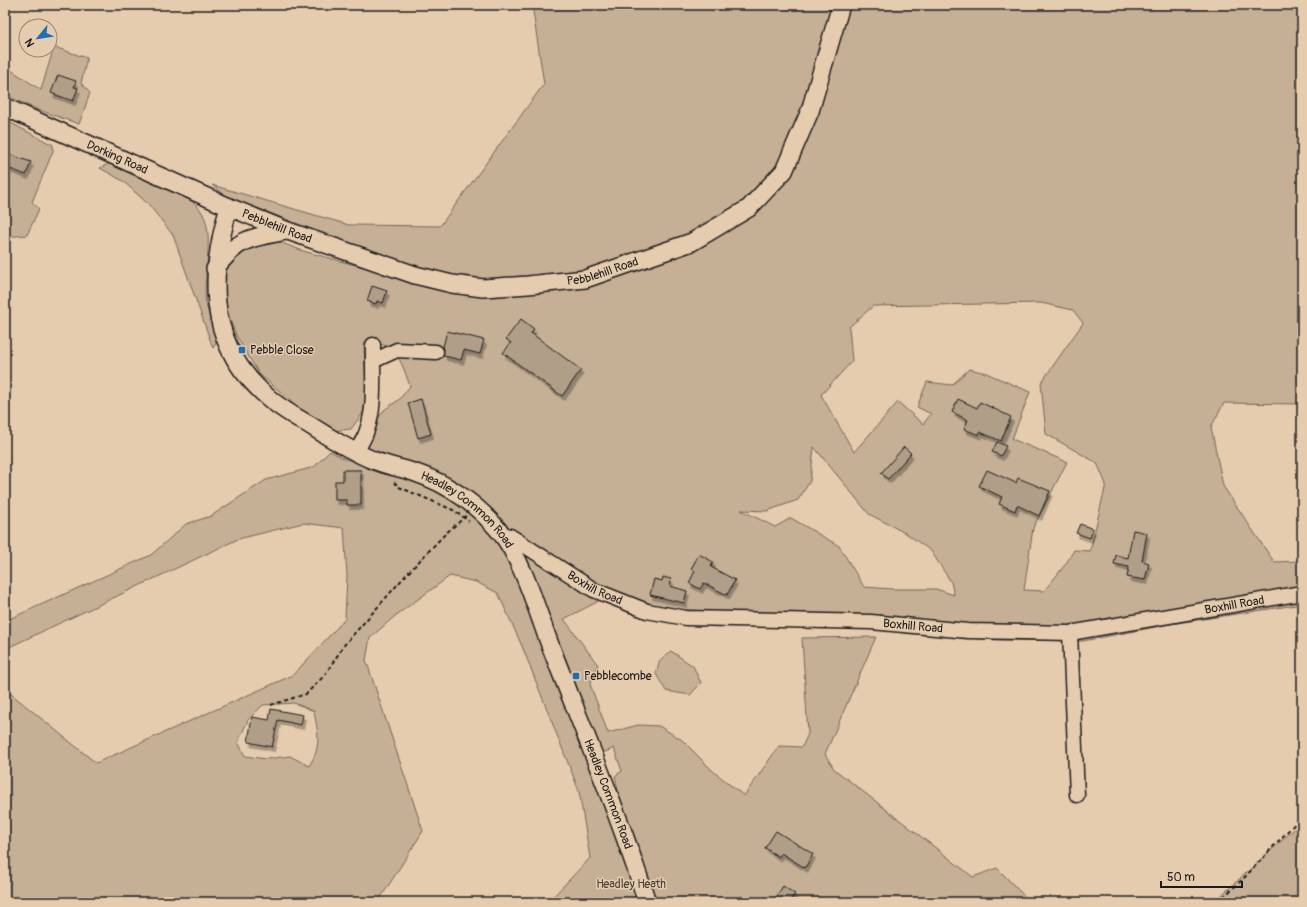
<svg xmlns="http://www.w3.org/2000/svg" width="1307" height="907" font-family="Pangolin,sans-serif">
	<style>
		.green { fill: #c5b096; stroke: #706659; fill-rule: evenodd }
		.building { fill: #b19e88; stroke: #1c1c1c; filter: url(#shadow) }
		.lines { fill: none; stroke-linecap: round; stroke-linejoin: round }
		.minor-casing { stroke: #1c1c1c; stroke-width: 17 }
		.major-casing { stroke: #1c1c1c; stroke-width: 20 }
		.path { stroke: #1c1c1c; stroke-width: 2; stroke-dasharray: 4 3; stroke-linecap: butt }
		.minor { stroke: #e6ccae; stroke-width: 14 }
		.major { stroke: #e6ccae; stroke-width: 17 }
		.poi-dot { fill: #1f6fb2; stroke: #e6ccae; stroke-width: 1.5 }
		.labels { text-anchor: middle; stroke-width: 3; stroke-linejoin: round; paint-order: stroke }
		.street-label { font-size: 12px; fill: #1c1c1c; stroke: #e6ccae }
		.poi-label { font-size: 12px; fill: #1c1c1c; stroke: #e6ccae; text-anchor: start }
		.park-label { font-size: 12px; fill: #46413a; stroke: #e6ccae }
	</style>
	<defs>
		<filter id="shadow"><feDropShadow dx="2.5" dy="4.5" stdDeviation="0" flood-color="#0004"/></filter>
	</defs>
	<rect width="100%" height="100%" fill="#e6ccae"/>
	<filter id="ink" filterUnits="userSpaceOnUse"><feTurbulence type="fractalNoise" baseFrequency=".025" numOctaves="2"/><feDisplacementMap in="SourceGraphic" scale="8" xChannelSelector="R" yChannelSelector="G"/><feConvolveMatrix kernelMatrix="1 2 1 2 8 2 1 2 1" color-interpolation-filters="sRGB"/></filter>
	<g filter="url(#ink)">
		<path class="green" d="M 532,5 L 1302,5 L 1302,404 L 1224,403 L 1211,427 L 1223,486 L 1274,562 L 1302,561 L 1302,604 L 1171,624 L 1083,641 L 997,640 L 952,637 L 952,626 L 728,615 L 646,606 L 599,586 L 597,602 L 564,619 L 598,665 L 590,684 L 608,733 L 638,725 L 659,726 L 682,740 L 713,771 L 744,796 L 779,746 L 802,747 L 808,734 L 802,638 L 876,637 L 825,754 L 834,769 L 973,877 L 997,868 L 1030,902 L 548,902 L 590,858 L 579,791 L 522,646 L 498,593 L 476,582 L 450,576 L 395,616 L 370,638 L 366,660 L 423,831 L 378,902 L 5,902 L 5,689 L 96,763 L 293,675 L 345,619 L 347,576 L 344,528 L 303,523 L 238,539 L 5,649 L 5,621 L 151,555 L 186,524 L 211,516 L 266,480 L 314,467 L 330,451 L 345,459 L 363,464 L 364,440 L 384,410 L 400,399 L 410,386 C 405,373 400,352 386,346 C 380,343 370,344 364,343 L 366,394 L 363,413 L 351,429 L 332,431 L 302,410 L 259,374 L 236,335 L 225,307 L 223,283 L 228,264 L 240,250 L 274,240 L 303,251 L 397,276 L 481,283 L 415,270 L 224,195 L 212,185 L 349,225 L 440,226 L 544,84 ZM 1041,303 L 1073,310 L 1083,323 L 1041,383 L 1046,434 L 1097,463 L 1106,484 L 1090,551 L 1074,550 L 1065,565 L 1044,591 L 1024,590 L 1033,528 L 1067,462 L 1012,439 L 1030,392 L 986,373 L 969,369 L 952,385 L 927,382 L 917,407 L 931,414 L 923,424 L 898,402 L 854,452 L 821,395 L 852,361 L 849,327 L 873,306 ZM 814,447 L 869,514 L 907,534 L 931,551 L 951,582 L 954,595 L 936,589 L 892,589 L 864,587 L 839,546 L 791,518 L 775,527 L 741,510 L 767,511 L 798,500 L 810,481 ZM 294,703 L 314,711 C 318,734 322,746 309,766 L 290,756 L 266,759 L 245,756 L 238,742 L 248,720 L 263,705 ZM 614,748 L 622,771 L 615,776 L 619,795 L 642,857 L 627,866 L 588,760 Z
			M 54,47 L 87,58 L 81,83 L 90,93 L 79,124 L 36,109 L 5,95 L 5,66 L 41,90 Z
			M 5,120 L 53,145 L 53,151 L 32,202 L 39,209 L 27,235 L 5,237 Z
			M 110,163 C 134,174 176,188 195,204 C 220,225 201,274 206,304 C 209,316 214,329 217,342 L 213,348 L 173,235 L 149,205 L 123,181 L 100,168 Z
			M 671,651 L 693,666 L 701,683 L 690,695 L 666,691 L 656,674 L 660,660 Z
			M 1302,822 L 1302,902 L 1214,902 Z"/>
		<path class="building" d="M 58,75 L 76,81 L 74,87 L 78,88 L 73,101 L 51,93 Z
			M 5,153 L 31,162 L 26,175 L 5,167 Z
			M 372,286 L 387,291 L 383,303 L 377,301 L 376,304 L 367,301 Z
			M 521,319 L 534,329 L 531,333 L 581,370 L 562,396 L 503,353 L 511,343 L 506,339 Z
			M 447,331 L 484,340 L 480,354 L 464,350 L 461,360 L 444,356 L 443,347 Z
			M 421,399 L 431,434 L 418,438 L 408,403 Z
			M 958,399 L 977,408 L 980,402 L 1011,417 L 1001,441 L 980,432 L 979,435 L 964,429 L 968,420 L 952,412 Z
			M 997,442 L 1006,446 L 1001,456 L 992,452 Z
			M 904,447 L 911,453 L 888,479 L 881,473 Z
			M 343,470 L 361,470 L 361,505 L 347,505 L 347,500 L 335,500 L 335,481 L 343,481 Z
			M 987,470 L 1016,483 L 1018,478 L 1050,491 L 1039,516 L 1017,505 L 1015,511 L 999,504 L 1002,497 L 979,486 Z
			M 1080,524 L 1093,529 L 1090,538 L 1076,533 Z
			M 1133,530 L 1147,533 L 1142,561 L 1149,563 L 1145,580 L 1127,577 L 1129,567 L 1114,564 L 1116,555 L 1128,558 Z
			M 699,554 L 713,562 L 711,567 L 735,580 L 727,595 L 704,583 L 700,589 L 689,583 L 695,571 L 691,569 Z
			M 663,577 L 671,579 L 670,586 L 687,591 L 684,603 L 650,595 L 654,579 L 662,581 Z
			M 271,709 L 303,715 L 301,725 L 278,720 L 272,747 L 248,742 L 252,717 L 269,720 Z
			M 776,831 L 813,854 L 805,868 L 781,853 L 779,857 L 765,848 Z
			M 783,886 L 795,894 L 789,902 L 773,902 Z"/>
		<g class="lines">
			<g class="minor-casing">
				<g id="minor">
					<path d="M 373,361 L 397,350 L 436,352"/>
					<path d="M 355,452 C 379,424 372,380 373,345"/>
					<path id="s1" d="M 502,534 L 510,536 L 594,590 L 647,611 L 686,618 L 871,622 L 968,631 L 1070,633 L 1302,593"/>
					<path d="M 1070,633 L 1077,795"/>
				</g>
			</g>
			<g class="major-casing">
				<g id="major">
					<path id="s2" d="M 5,107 L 229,207 L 288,231 L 415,275 L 452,284 L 483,288 L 528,285 L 585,279 L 692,242 L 749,208 L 784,171 L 810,111 L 841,5"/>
					<path id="s3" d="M 229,207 C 210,271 206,337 258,388 C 272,403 290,414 308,424 C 329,437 350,451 373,460 C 387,466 402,468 416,473 C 449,484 479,506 501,533 C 523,560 539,617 552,650 C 585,734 620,817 647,902"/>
					<path d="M 215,269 C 239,237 250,238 287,231"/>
				</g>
			</g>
			<path class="path" d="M 394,482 L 399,487 L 453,510 L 469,521
				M 271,705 L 306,694 L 324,676 L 345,644 L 406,575 L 445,534 L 466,516
				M 1218,902 L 1244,878 L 1302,816"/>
			<use href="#minor" class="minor"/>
			<use href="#major" class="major"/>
		</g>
	</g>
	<g class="poi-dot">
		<rect x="238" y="346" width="8" height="8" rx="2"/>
		<rect x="572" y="672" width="8" height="8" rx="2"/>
	</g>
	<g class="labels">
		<g class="street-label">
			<text dy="4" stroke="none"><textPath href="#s2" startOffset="123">Dorking Road</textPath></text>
			<text dy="4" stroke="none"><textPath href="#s2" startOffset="297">Pebblehill Road</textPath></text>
			<text dy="4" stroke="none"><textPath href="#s2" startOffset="634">Pebblehill Road</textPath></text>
			<text dy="4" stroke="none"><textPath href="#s3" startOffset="439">Headley Common Road</textPath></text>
			<text dy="4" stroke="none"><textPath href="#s1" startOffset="108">Boxhill Road</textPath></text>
			<text dy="4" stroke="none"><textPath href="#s1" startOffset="756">Boxhill Road</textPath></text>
			<text dy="4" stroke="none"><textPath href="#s1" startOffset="432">Boxhill Road</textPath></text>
			<text dy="4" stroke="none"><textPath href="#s3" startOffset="763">Headley Common Road</textPath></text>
		</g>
		<g class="poi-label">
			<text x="250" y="354">Pebble Close</text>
			<text x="584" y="680">Pebblecombe</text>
		</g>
		<g class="park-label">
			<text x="631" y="888">Headley Heath</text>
		</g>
	</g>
	<rect width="1307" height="907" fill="none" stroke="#e6ccae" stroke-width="20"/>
	<rect x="10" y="10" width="1287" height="887" fill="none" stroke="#1c1c1c" stroke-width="1.5" filter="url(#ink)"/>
	<g transform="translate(38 38) rotate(240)"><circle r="19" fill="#e6ccae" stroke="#958674"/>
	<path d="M0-3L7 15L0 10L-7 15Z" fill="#1f6fb2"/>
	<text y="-6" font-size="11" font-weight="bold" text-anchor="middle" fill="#1c1c1c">N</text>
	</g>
	<path d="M1161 881v6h81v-6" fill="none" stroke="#1c1c1c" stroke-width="2"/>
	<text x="1167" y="881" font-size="12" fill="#1c1c1c" stroke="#e6ccae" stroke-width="3" paint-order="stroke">50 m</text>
</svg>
